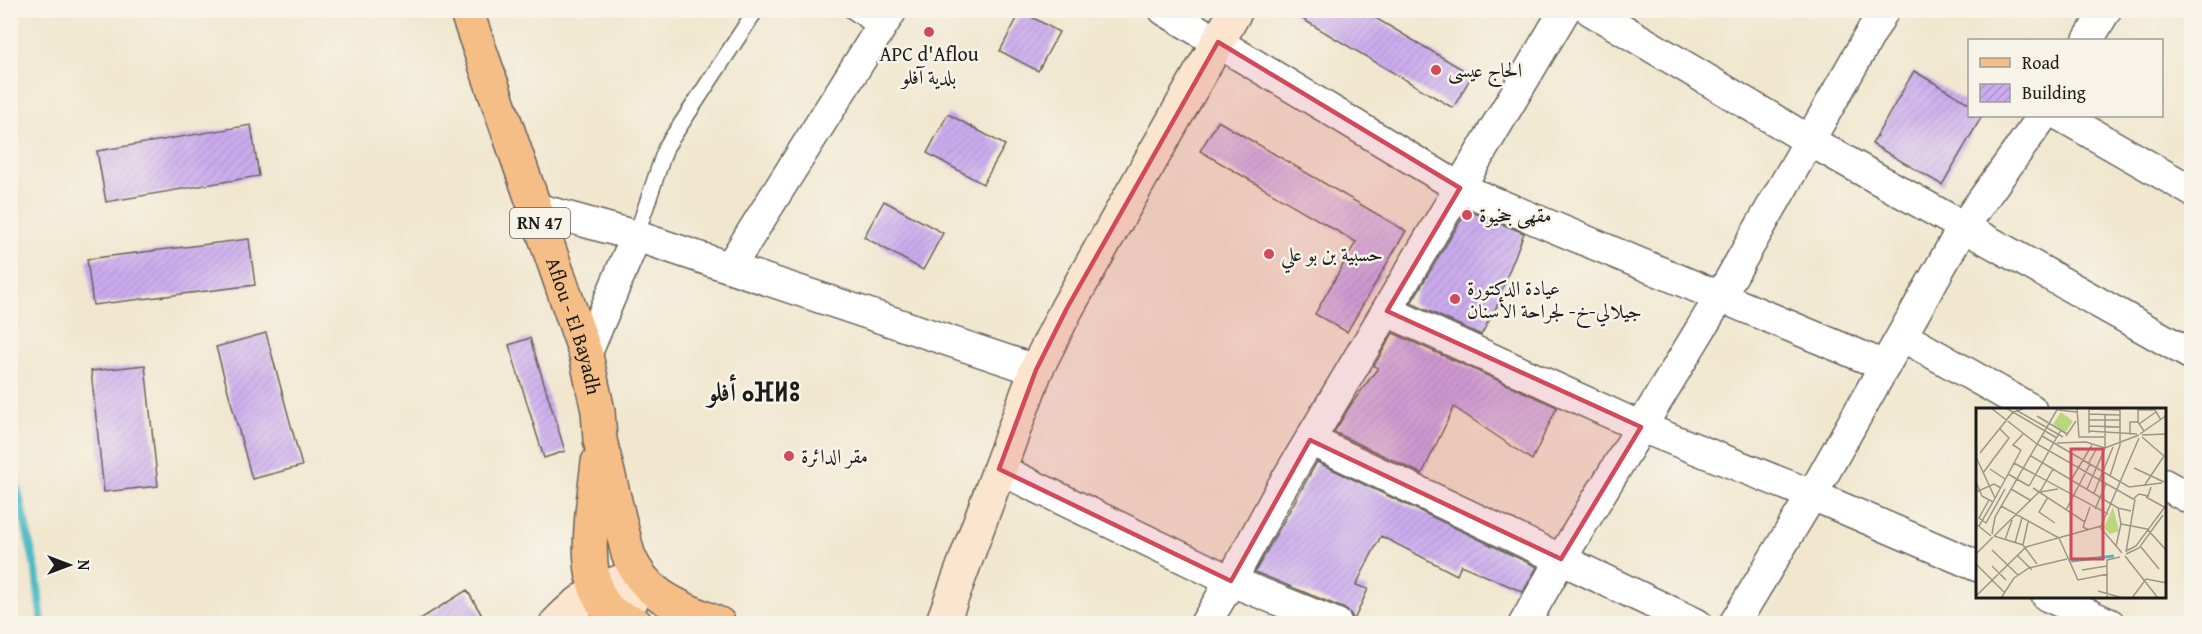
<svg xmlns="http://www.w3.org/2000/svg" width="2202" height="634" font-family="'Gentium Book Plus',Amiri,'Noto Sans Tifinagh',serif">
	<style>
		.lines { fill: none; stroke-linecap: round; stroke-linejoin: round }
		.stream { stroke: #4dbac7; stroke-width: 8 }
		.building { fill: url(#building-hatch) }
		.lane-casing { stroke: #67635b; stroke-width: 18 }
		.street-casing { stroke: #67635b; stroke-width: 33 }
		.secondary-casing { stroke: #67635b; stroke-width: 36 }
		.primary-casing { stroke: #67635b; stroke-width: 36 }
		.lane { stroke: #fff; stroke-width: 15 }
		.street { stroke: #fff; stroke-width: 30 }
		.secondary { stroke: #fbe5cf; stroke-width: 33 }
		.primary { stroke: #f6be87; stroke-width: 33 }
		.marked { fill: #d1495b; fill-opacity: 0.2; stroke: #d1495b; stroke-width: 4.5; stroke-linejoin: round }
		.poi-dot { fill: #d1495b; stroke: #f7f3e8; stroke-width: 2 }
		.labels { text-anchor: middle; stroke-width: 5; stroke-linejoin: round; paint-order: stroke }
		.shield { fill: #f7f3e8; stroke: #5e5c59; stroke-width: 1.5 }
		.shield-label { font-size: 18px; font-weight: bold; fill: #1c1c1c }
		.poi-label { font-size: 20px; fill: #1c1c1c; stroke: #f7f3e8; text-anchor: start }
		.street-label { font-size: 20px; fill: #1c1c1c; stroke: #f7f3e8 }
		.district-label { font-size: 26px; font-weight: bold; fill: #1c1c1c; stroke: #f7f3e8 }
		.inset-river { fill: none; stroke: #4dbac7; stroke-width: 3 }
		.inset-road { fill: none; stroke: #9c9687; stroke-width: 1.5 }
		.view { fill: #d1495b; fill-opacity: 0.15; stroke: #d1495b; stroke-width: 3 }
		.inset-edge { fill: none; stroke: #1c1c1c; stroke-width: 3 }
	</style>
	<defs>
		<pattern id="building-hatch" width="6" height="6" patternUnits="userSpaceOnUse" patternTransform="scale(1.5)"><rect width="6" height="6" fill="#cbabee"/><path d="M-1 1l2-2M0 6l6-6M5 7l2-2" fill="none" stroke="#ae93cc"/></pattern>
	</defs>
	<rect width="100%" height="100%" fill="#f7f3e8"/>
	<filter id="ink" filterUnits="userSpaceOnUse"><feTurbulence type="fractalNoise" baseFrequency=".0167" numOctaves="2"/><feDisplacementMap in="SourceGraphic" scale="12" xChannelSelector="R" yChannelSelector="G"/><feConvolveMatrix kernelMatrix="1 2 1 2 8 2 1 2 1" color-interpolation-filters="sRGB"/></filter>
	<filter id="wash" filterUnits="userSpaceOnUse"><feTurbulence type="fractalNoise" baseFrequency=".008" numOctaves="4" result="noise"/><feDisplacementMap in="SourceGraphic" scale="24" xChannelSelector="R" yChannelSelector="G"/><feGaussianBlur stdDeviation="1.35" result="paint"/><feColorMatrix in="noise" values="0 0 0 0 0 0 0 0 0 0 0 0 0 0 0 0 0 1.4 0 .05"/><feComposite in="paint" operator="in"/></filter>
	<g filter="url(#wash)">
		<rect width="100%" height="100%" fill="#f1e7cf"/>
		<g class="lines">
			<path class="stream" d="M 10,456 L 36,571 L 42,624"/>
		</g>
		<g id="blocks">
			<path class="building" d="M 1287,10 L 1362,10 L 1472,75 L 1453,108 Z
				M 1021,11 L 1059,32 L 1038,71 L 1000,51 Z
				M 1914,71 L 1970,104 L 1970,116 L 1982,116 L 1942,185 L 1872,144 Z
				M 948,114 L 1005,145 L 983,184 L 927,153 Z
				M 1218,121 L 1406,231 L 1347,332 L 1315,314 L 1356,242 L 1200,151 Z
				M 251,125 L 259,176 L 106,202 L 97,151 Z
				M 884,201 L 943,233 L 923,270 L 864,237 Z
				M 1467,210 L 1524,233 L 1500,294 L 1503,295 L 1481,335 L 1411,303 Z
				M 249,239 L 255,285 L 93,305 L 87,259 Z
				M 266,333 L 302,466 L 252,479 L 216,347 Z
				M 1393,333 L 1557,407 L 1532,460 L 1454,407 L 1422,474 L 1334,432 L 1352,403 L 1378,368 L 1374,366 Z
				M 530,338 L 565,451 L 544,458 L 509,345 Z
				M 145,365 L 158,486 L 104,492 L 91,371 Z
				M 1317,462 L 1537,567 L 1523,592 L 1461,565 L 1457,575 L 1381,536 L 1356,585 L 1368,589 L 1354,620 L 1350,613 L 1343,608 L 1255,572 Z
				M 467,590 L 487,624 L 412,624 Z"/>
		</g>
	</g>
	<g filter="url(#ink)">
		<use href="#blocks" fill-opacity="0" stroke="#67635b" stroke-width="1.5"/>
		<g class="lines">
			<g class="lane-casing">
				<path id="lane" d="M 851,10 L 879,30
					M 636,236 L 666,147 L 756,10"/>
			</g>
			<g class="street-casing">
				<path id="street" d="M 1164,10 L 1460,188 L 1885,366
					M 1590,10 L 1810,141 L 2192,355
					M 2088,40 L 2106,10
					M 2061,116 L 2192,191
					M 535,208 L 636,236
					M 730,267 L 892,10
					M 1387,311 L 1641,427 L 1812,495 L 1977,566
					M 1902,336 L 2031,409
					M 586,355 L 636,236 L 1036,370
					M 1310,440 L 1697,624
					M 999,469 L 1231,581 L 1337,624
					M 2164,484 L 2192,500
					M 2047,596 L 2110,624
					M 1205,624 L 1231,581 L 1279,492 L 1565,10
					M 1524,624 L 1561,559 L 1720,297 L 1884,10
					M 1734,624 L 1812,495 L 1963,227 L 2043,116"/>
			</g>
			<g class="secondary-casing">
				<path id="secondary" d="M 556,624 C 581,597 604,585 639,576 C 635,596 629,612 612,624
					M 942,624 L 1036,370 L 1067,308 L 1236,10"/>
			</g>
			<g class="primary-casing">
				<g id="primary">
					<path id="s1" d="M 466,10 L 586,355 L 598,411 L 600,440 L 628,554 C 645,597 680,607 719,624"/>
					<path d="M 598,462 C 594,501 577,583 611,612 C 618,618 627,621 636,624"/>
				</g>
			</g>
			<use href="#lane" class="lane"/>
			<use href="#street" class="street"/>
			<use href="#secondary" class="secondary"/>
			<use href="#primary" class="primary"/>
		</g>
	</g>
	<path class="marked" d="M 1218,42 L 1460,188 L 1387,311 L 1641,427 L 1561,559 L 1310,440 L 1231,581 L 999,469 L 1036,370 L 1067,308 Z"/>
	<g class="poi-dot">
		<circle cx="929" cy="32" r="6"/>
		<circle cx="1436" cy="70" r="6"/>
		<circle cx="1467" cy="215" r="6"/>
		<circle cx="1269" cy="254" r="6"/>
		<circle cx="1455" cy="299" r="6"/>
		<circle cx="789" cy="456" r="6"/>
	</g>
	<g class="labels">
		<rect class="shield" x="510" y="208" width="60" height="30" rx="4.5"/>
		<g class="shield-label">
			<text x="540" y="229">RN 47</text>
		</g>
		<g class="poi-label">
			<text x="929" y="61" text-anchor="middle">APC d'Aflou<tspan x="929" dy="23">بلدية آفلو</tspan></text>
			<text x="1448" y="77">الحاج عيسى</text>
			<text x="1479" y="222">مقهى جخيوة</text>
			<text x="1281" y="261">حسبية بن بو علي</text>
			<text x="1467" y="295">عيادة الدكتورة<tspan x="1467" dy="23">جيلالي-خ- لجراحة الأسنان</tspan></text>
			<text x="801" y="463">مقر الدائرة</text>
		</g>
		<g class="street-label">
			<text dy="7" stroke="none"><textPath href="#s1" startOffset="334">Aflou - El Bayadh</textPath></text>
		</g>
		<g class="district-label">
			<text x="754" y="401">أفلو ⴰⴼⵍⵓ</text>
		</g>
	</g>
	<g transform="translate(1976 408)">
		<rect width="190" height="190" fill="#f1e7cf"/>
		<path d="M 137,99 L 143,123 L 134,126 L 128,120 Z" fill="#bbd77d"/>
		<path d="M 85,4 L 97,13 L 89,25 L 77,16 Z" fill="#bbd77d"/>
		<path class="inset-river" d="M 95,153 L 138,148"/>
		<path class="inset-road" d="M 15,0 L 61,36 L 157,91 L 163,86 L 172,88 L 175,79M 30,0 L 81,30M 101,0 L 103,29 L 128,29M 113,1 L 144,2M 40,2 L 87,29M 82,2 L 101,4M 113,6 L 144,7M 61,8 L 91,26M 113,12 L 144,12M 162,14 L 162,2 L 179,2 L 185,12M 163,16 L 180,4M 113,18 L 144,19M 113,23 L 161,26M 113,25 L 113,0M 164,26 L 191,7M 154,27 L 154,14 L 162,14 L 168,23M 166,27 L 191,26M 66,28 L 153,79 L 186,75M 90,28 L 100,13M 166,29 L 188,48M 81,35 L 110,34 L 129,40 L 163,27M 4,45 L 37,4 L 47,1M 55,48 L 77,61M 0,49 L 19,90M 38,55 L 132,106M 112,56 L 121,40M 158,60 L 188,74M 14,61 L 29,71M 7,65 L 33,30 L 24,21M 32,66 L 53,78M 134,68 L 144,37 L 144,0M 95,72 L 116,37M 0,74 L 6,88 L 17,94 L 3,118M 53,78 L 85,22M 168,78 L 188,48M 57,80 L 109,114M 35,81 L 54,92M 111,81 L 129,40 L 129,7M 0,84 L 18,76 L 25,80M 64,84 L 82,81M 118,85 L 137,39M 72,89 L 63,104 L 79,115M 170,89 L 188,99M 13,92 L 3,110 L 10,115 L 29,81M 17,94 L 45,42 L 37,37 L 47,26M 25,98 L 83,130 L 102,172 L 132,166M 119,101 L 130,76M 90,102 L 114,56M 0,116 L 15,128M 145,116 L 171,121 L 191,143M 124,119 L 146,145M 113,122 L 107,119 L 114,99M 16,126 L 19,109 L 82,0M 18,128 L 65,82 L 77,61 L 142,100 L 155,103M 18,128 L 47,137 L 61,156M 29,132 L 36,112M 39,135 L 46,110M 47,137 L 52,114M 140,138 L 145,116 L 142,100M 165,139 L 183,161M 16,142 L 42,167M 150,143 L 160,138 L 191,96M 150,144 L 159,91M 0,146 L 17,129M 150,146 L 163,140 L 187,107M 42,148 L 56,162M 149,148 L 182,190M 0,156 L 28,184M 16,158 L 30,172M 106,162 L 131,158M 122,183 L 147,190M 0,188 L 50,139 L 125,118 L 163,30M 25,190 L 38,170 L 53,160 L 91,151M 131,190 L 131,152 L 144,149M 156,190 L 170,171 L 191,175"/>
		<path class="view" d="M 95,41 L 127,41 L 127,151 L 95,151 Z"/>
		<rect width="190" height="190" class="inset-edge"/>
	</g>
	<rect width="2202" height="634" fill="none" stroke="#f7f3e8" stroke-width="36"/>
	<rect x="1968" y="39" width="195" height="78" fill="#f7f3e8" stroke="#9f9d96" stroke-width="1.5"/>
	<rect x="1980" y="58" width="30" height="9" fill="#f6be87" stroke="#9f9d96" stroke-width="1.5"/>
	<text x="2022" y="69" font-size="18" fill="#1c1c1c">Road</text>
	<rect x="1980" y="84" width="30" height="18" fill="url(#building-hatch)" stroke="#9f9d96" stroke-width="1.5"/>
	<text x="2022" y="99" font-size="18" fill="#1c1c1c">Building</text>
	<g transform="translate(69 565) rotate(90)" stroke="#f7f3e8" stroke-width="4.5" paint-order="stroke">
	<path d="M0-4.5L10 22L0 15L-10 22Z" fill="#1c1c1c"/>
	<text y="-9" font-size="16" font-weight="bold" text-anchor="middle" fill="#1c1c1c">N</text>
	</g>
</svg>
